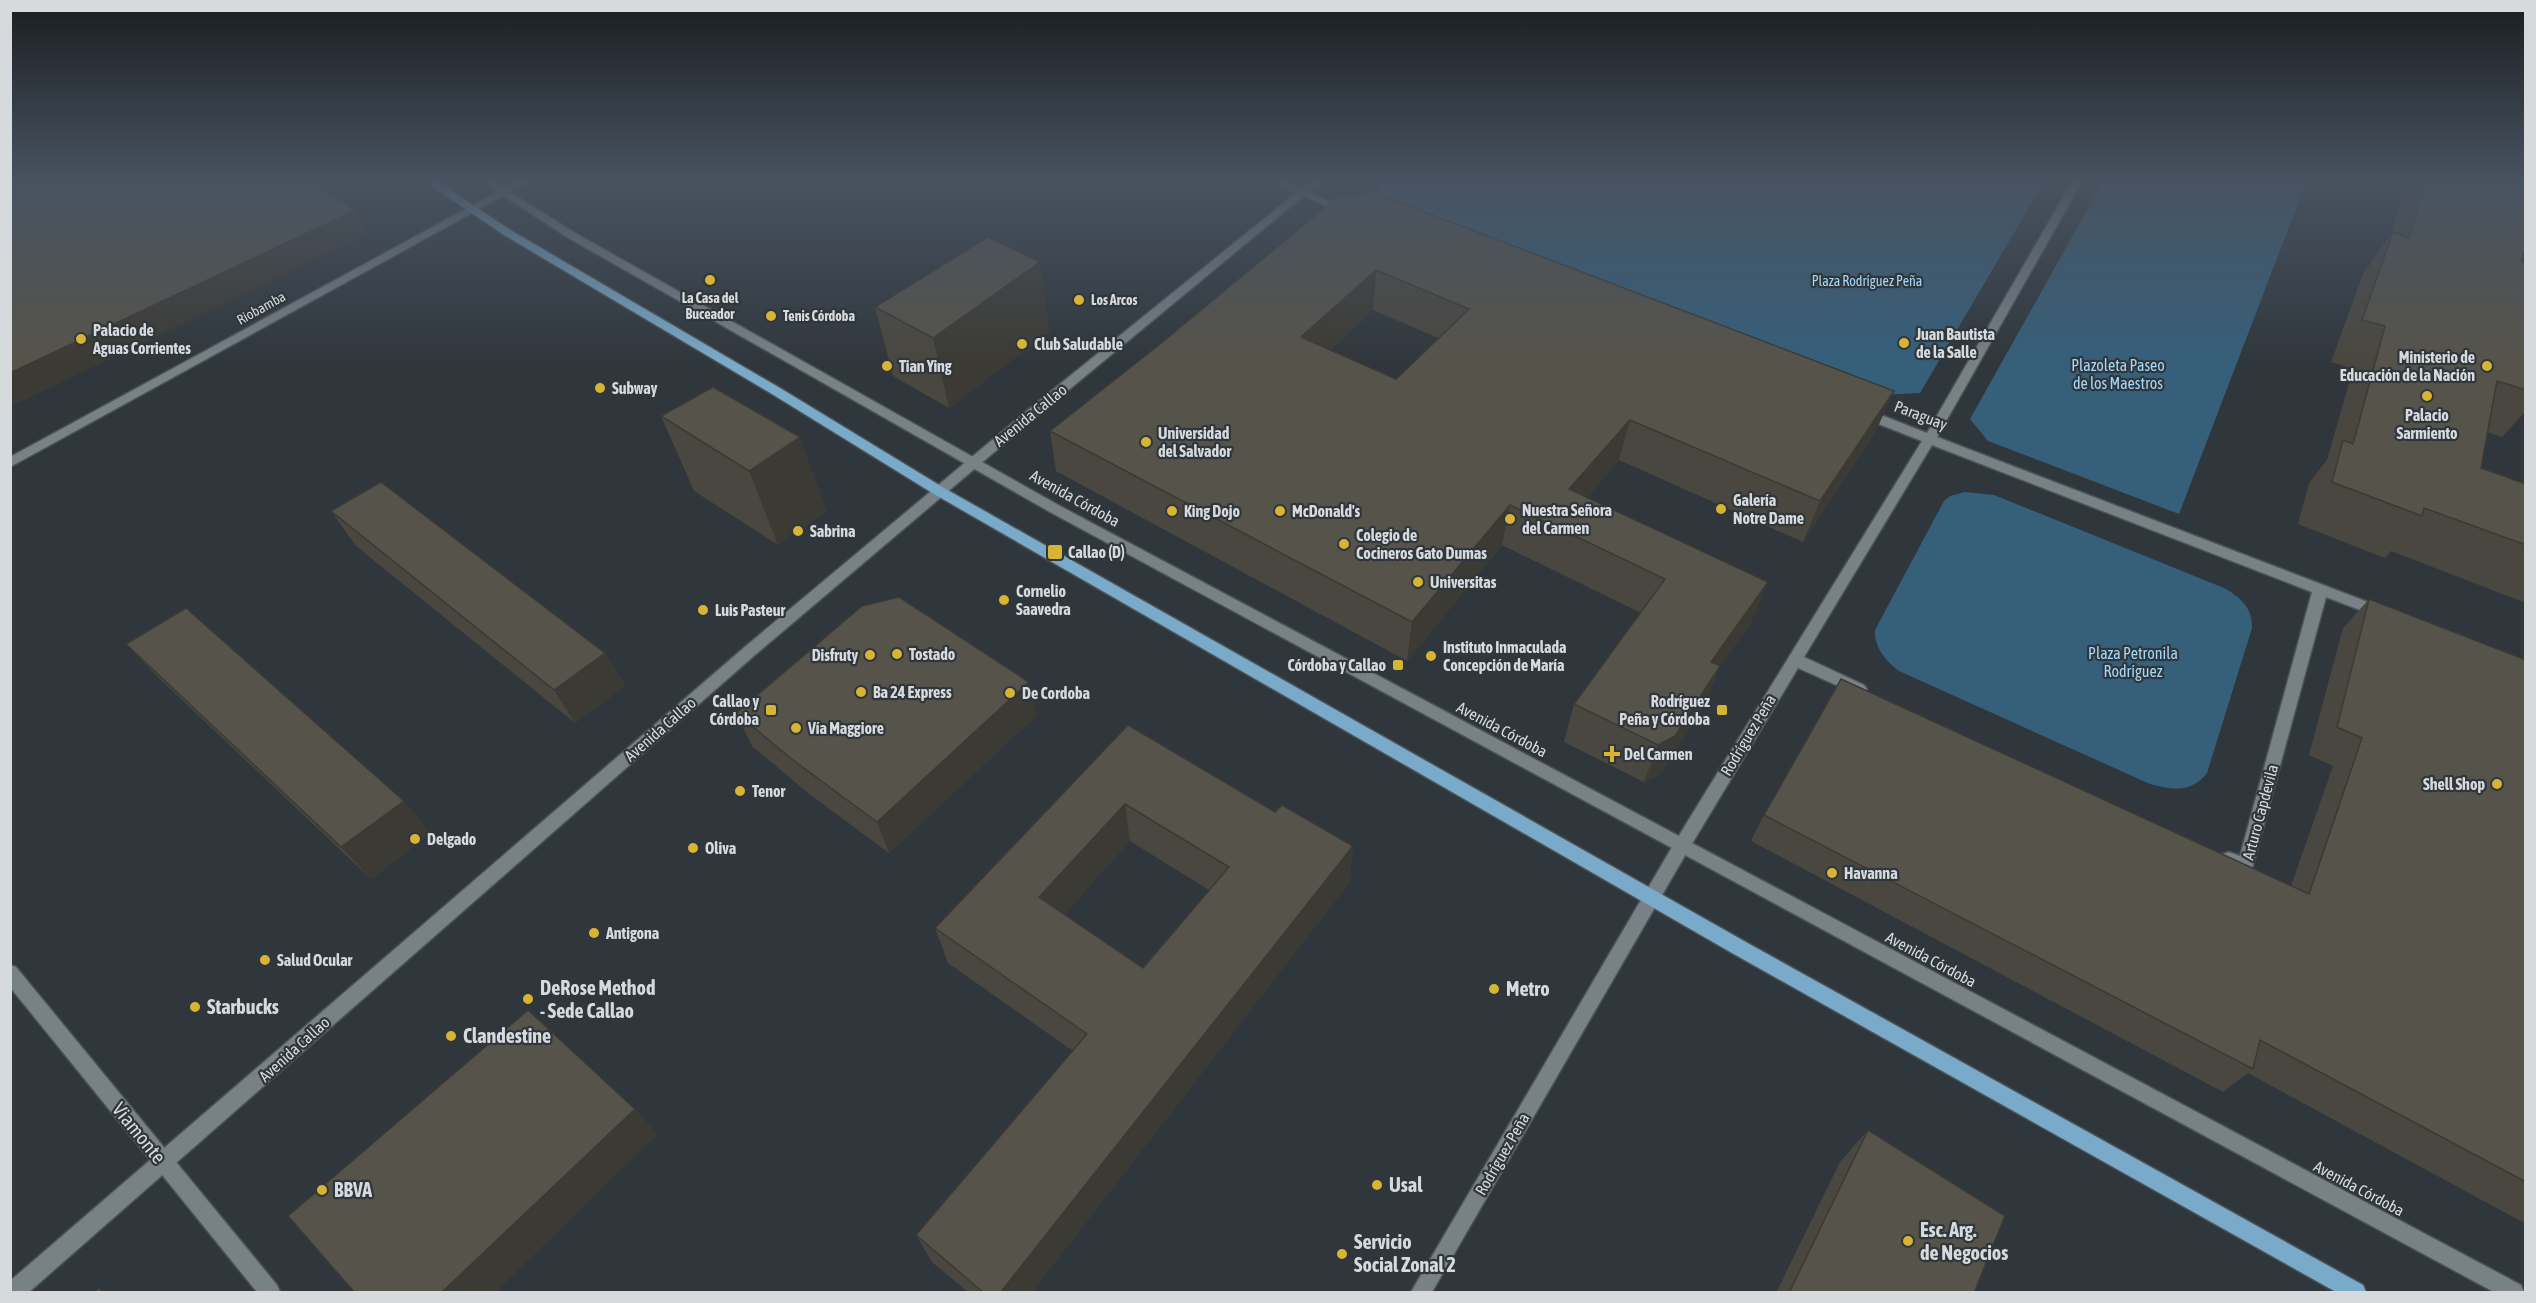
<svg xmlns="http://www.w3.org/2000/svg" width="2536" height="1303" font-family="'Asap Condensed',sans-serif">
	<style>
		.green { fill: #365f7a }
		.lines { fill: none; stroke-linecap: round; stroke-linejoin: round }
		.service-casing { stroke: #4c5357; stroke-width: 3 }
		.minor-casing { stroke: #4c5357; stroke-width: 3 }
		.tertiary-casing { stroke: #4c5357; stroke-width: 3 }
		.secondary-casing { stroke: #4c5357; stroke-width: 3 }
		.primary-casing { stroke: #4c5357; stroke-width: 3 }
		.service { fill: #788186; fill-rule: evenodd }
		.minor { fill: #788186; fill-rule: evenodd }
		.tertiary { fill: #788186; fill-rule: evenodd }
		.secondary { fill: #788186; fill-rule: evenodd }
		.primary { fill: #7aaac9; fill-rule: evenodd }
		.wall { fill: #4a4740; fill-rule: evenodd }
		.shaded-wall { fill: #3c3a34 }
		.building { fill: #56534b; stroke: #3c3a34; stroke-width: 1.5; fill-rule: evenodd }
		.poi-dot { fill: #d8b434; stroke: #30373c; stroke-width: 2 }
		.labels { text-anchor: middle; stroke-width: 4.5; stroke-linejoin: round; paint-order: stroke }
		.far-park-label { font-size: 14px; fill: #a3d7fa; stroke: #30373c }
		.far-poi-label { font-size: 14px; font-weight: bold; fill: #d6dadd; stroke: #30373c; text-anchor: start }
		.far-street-label { font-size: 14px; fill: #d6dadd; stroke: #30373c }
		.poi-label { font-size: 16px; font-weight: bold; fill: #d6dadd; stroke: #30373c; text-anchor: start }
		.park-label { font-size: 16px; fill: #a3d7fa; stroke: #30373c }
		.street-label { font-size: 16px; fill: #d6dadd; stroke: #30373c }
		.near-poi-label { font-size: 20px; font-weight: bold; fill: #d6dadd; stroke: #30373c; text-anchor: start }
		.near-street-label { font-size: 20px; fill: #d6dadd; stroke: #30373c }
	</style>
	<rect width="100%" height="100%" fill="#30373c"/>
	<path class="green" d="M 1382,180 L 2045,180 L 1920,393 L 1881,395 L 1380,196 L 1379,185 Z
		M 2104,180 L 2307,180 L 2179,514 L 1988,441 L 1970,419 Z
		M 1965,492 L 1994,495 L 2224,588 C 2240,597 2253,608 2252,628 L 2207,773 C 2192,793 2172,790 2150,784 L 1899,671 C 1886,661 1874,647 1875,630 L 1944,501 L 1950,496 Z"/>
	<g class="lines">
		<g class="service-casing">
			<path id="service" d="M 479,180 L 491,180 L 575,233 L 1060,506 L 2521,1285 L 2524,1292 L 2494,1292 L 1050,512 L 567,237 Z"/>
		</g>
		<g class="minor-casing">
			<path id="minor" d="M 1267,180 L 1281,180 L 1351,211 L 1350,213 L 1342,213 Z
				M 2073,180 L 2083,180 L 1937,437 L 2386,609 L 2388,613 L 2386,617 L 2381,618 L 2326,597 L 2251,872 C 2241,876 2225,868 2221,859 L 2223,854 L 2229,852 L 2240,856 L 2312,592 L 1932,445 L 1804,657 L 1864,685 L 1867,689 L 1864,693 L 1854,693 L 1798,668 L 1687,852 L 1432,1292 L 1411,1292 L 1675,842 L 1922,441 L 1858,416 L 1857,413 L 1858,410 L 1868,410 L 1927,433 Z
				M 10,965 L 16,967 L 277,1285 L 280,1292 L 257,1292 L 10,987 Z"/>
		</g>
		<g class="tertiary-casing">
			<path id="tertiary" d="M 519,180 L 532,180 L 10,467 L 10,457 Z"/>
		</g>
		<g class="secondary-casing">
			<path id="secondary" d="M 1312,180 L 1323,180 L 1037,416 L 756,654 L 29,1292 L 10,1292 L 10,1281 L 746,646 L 1028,410 Z"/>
		</g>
		<g class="primary-casing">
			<path id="primary" d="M 423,180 L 435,180 L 512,231 L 780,388 L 944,488 L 1744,941 L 2363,1285 L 2366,1292 L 2336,1292 L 1732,953 L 934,494 L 772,394 L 504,235 Z"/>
		</g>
		<use href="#service" class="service"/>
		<use href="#minor" class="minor"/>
		<use href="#tertiary" class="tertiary"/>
		<use href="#secondary" class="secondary"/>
		<use href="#primary" class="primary"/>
	</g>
	<path class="wall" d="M 2400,180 L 2526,180 L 2521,262 L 2526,264 L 2526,411 L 2502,437 L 2487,432 L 2481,468 L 2526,484 L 2526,603 L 2391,551 L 2385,558 L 2298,524 L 2309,483 L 2327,460 L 2353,369 L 2331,362 L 2363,274 L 2391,234 L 2403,193 L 2396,190 Z
		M 1340,195 L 1876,431 L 1803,542 L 1619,460 L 1587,498 L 1752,621 L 1719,668 L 1705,705 L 1660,774 L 1644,782 L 1564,742 L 1574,704 L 1641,613 L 1502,545 L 1407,661 L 1056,471 L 1050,431 L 1165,340 ZM 1373,310 L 1438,338 L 1396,379 L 1330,350 Z
		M 875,307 L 1050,331 L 949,408 L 893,376 Z
		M 661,416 L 800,437 L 826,511 L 778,545 L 694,491 Z
		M 331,511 L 605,653 L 625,686 L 575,723 L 356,546 Z
		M 2369,599 L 2526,660 L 2526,1224 L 2248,1073 L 2223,1092 L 1751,841 L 1764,815 L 2291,886 L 2333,766 L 2309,755 L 2343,628 Z
		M 126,644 L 431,833 L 371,879 L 159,678 Z
		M 1029,682 L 1036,716 L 889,853 L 808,793 L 752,746 L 736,713 Z
		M 1128,725 L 1275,812 L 1353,846 L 1349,883 L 1031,1293 L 969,1293 L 932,1262 L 916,1235 L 1073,1051 L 948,963 L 935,928 ZM 1130,841 L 1209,890 L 1143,968 L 1064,914 Z
		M 1868,1130 L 1974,1293 L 1776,1293 L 1840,1162 Z"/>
	<path class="shaded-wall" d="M 356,210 L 369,234 L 10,407 L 10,373 Z
		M 1040,262 L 1050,331 L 949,408 L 933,338 Z
		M 1376,270 L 1373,310 L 1300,377 L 1301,337 Z
		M 1894,391 L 1876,431 L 1803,542 L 1820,501 Z
		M 1630,420 L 1619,460 L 1560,530 L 1569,489 Z
		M 800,437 L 826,511 L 778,545 L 749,471 Z
		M 1510,505 L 1502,545 L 1407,661 L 1412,622 Z
		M 1768,582 L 1752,621 L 1719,668 L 1705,705 L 1660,774 L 1644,782 L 1658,745 L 1711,662 Z
		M 605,653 L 625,686 L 575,723 L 554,690 Z
		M 1029,682 L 1036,716 L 889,853 L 877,822 Z
		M 404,801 L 431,833 L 371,879 L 341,847 Z
		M 1125,804 L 1130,841 L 1048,932 L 1039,897 Z
		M 1353,846 L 1349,883 L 1031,1293 L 1000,1293 Z
		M 635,1109 L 658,1134 L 495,1293 L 441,1293 Z"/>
	<path class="building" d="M 10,180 L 310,180 L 356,210 L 10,373 Z
		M 2425,180 L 2526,180 L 2526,245 L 2521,262 L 2526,264 L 2526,390 L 2497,381 L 2481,468 L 2526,484 L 2526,545 L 2424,508 L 2422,516 L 2332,482 L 2343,440 L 2353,444 L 2385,326 L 2362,320 L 2393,232 L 2409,238 Z
		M 1372,192 L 1894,391 L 1820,501 L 1630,420 L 1569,489 L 1768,582 L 1711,662 L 1720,666 L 1675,736 L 1658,745 L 1574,704 L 1665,579 L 1510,505 L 1412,622 L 1050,431 L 1165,340 L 1340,195 ZM 1376,270 L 1469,309 L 1396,379 L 1301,337 Z
		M 988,237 L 1040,262 L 933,338 L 875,307 Z
		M 713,387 L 800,437 L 749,471 L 661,416 Z
		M 381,482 L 605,653 L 554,690 L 331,511 Z
		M 899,597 L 1029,682 L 877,822 L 793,760 L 736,713 L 862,606 Z
		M 2369,599 L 2526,660 L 2526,1182 L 2260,1040 L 2253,1069 L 1764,815 L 1841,679 L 2309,894 L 2362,738 L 2337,727 Z
		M 186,608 L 404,801 L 341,847 L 126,644 Z
		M 1128,725 L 1275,812 L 1282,805 L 1353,846 L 1000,1293 L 984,1293 L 916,1235 L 1087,1034 L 935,928 ZM 1125,804 L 1229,867 L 1143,968 L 1039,897 Z
		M 528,1010 L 635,1109 L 441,1293 L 355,1293 L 288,1216 Z
		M 1868,1130 L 2005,1216 L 1974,1293 L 1789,1293 Z
		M 99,1288 L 103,1293 L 94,1293 Z"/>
	<linearGradient id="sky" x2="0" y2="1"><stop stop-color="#1a1e21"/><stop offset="0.5" stop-color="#485361"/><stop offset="1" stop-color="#485361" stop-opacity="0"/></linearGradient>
	<rect width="2536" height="362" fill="url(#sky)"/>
	<g class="poi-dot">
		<circle cx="710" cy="280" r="6"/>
		<circle cx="1079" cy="300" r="6"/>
		<circle cx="771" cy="316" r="6"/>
		<circle cx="81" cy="339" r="6"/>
		<circle cx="1904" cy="343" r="6"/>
		<circle cx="1022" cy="344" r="6"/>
		<circle cx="887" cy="366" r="6"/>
		<circle cx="2487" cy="366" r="6"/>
		<circle cx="600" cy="388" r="6"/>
		<circle cx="2427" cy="396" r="6"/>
		<circle cx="1146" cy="442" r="6"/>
		<circle cx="1721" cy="509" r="6"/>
		<circle cx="1172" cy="511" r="6"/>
		<circle cx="1280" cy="511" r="6"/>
		<circle cx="1510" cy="519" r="6"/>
		<circle cx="798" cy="531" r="6"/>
		<circle cx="1344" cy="544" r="6"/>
		<rect x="1047" y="544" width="16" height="16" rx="3"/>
		<circle cx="1418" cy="582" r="6"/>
		<circle cx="1004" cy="600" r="6"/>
		<circle cx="703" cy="610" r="6"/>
		<circle cx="897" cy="654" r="6"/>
		<circle cx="870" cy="655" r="6"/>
		<circle cx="1431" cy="656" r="6"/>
		<rect x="1392" y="659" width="12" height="12" rx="3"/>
		<circle cx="861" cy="692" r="6"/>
		<circle cx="1010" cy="693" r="6"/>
		<rect x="765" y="704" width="12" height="12" rx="3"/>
		<rect x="1716" y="704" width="12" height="12" rx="3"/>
		<circle cx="796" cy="728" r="6"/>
		<path d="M1609 745h6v6h6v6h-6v6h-6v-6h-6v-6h6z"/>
		<circle cx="2497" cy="784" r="6"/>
		<circle cx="740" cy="791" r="6"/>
		<circle cx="415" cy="839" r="6"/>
		<circle cx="693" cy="848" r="6"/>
		<circle cx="1832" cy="873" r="6"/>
		<circle cx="594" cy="933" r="6"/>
		<circle cx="265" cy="960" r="6"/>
		<circle cx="1494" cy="989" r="6"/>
		<circle cx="528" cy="999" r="6"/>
		<circle cx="195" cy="1007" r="6"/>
		<circle cx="451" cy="1036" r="6"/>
		<circle cx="1377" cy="1185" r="6"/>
		<circle cx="322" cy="1190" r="6"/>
		<circle cx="1908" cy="1241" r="6"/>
		<circle cx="1342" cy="1254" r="6"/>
	</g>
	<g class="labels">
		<g class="far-park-label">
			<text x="1867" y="286">Plaza Rodríguez Peña</text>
		</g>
		<g class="far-poi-label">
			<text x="710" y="303" text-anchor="middle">La Casa del<tspan x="710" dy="16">Buceador</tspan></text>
			<text x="1091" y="305">Los Arcos</text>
			<text x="783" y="321">Tenis Córdoba</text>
		</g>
		<g class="far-street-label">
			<text transform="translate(261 308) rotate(-29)" y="5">Riobamba</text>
		</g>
		<g class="poi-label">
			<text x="93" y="336">Palacio de<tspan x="93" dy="18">Aguas Corrientes</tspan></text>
			<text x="1916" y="340">Juan Bautista<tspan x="1916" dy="18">de la Salle</tspan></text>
			<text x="1034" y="350">Club Saludable</text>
			<text x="2475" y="363" text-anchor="end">Ministerio de<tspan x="2475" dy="18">Educación de la Nación</tspan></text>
			<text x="899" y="372">Tian Ying</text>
			<text x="612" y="394">Subway</text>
			<text x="2427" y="421" text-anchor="middle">Palacio<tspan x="2427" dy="18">Sarmiento</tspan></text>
			<text x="1158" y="439">Universidad<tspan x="1158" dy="18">del Salvador</tspan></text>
			<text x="1733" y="506">Galería<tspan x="1733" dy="18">Notre Dame</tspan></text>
			<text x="1522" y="516">Nuestra Señora<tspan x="1522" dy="18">del Carmen</tspan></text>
			<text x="1184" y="517">King Dojo</text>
			<text x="1292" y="517">McDonald's</text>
			<text x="810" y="537">Sabrina</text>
			<text x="1356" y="541">Colegio de<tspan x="1356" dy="18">Cocineros Gato Dumas</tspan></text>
			<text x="1068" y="558">Callao (D)</text>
			<text x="1430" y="588">Universitas</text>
			<text x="1016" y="597">Cornelio<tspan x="1016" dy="18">Saavedra</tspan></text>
			<text x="715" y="616">Luis Pasteur</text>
			<text x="1443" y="653">Instituto Inmaculada<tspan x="1443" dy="18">Concepción de María</tspan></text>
			<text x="909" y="660">Tostado</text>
			<text x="858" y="661" text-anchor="end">Disfruty</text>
			<text x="1386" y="671" text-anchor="end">Córdoba y Callao</text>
			<text x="873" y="698">Ba 24 Express</text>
			<text x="1022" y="699">De Cordoba</text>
			<text x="759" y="707" text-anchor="end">Callao y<tspan x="759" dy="18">Córdoba</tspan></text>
			<text x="1710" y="707" text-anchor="end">Rodríguez<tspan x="1710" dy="18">Peña y Córdoba</tspan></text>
			<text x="808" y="734">Vía Maggiore</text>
			<text x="1624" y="760">Del Carmen</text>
			<text x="2485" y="790" text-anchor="end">Shell Shop</text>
			<text x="752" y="797">Tenor</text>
			<text x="427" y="845">Delgado</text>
			<text x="705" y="854">Oliva</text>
			<text x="1844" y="879">Havanna</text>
			<text x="606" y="939">Antigona</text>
			<text x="277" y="966">Salud Ocular</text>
		</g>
		<g class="park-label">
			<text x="2118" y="371">Plazoleta Paseo<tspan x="2118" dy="18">de los Maestros</tspan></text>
			<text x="2133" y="659">Plaza Petronila<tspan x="2133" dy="18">Rodríguez</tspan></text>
		</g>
		<g class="street-label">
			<text transform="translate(1030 415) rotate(-39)" y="6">Avenida Callao</text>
			<text transform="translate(1921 415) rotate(21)" y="6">Paraguay</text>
			<text transform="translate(1075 498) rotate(29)" y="6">Avenida Córdoba</text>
			<text transform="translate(660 729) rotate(-41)" y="6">Avenida Callao</text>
			<text transform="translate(1502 729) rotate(28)" y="6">Avenida Córdoba</text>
			<text transform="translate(1748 735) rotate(-59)" y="6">Rodríguez Peña</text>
			<text transform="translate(2260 812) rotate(-75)" y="6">Arturo Capdevila</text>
			<text transform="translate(1931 959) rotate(28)" y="6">Avenida Córdoba</text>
			<text transform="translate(294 1049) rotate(-42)" y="6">Avenida Callao</text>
			<text transform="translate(1502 1154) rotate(-60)" y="6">Rodríguez Peña</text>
			<text transform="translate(2359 1188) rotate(28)" y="6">Avenida Córdoba</text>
		</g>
		<g class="near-poi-label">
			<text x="540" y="995">DeRose Method<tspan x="540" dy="23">- Sede Callao</tspan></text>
			<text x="1506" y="996">Metro</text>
			<text x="207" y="1014">Starbucks</text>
			<text x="463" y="1043">Clandestine</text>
			<text x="1389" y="1192">Usal</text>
			<text x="334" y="1197">BBVA</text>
			<text x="1920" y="1237">Esc. Arg.<tspan x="1920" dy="23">de Negocios</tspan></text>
			<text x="1354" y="1249">Servicio<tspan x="1354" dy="23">Social Zonal 2</tspan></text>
		</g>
		<g class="near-street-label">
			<text transform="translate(139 1133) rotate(51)" y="7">Viamonte</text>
		</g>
	</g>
	<rect width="2536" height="1303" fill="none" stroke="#d6dadd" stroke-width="24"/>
</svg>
